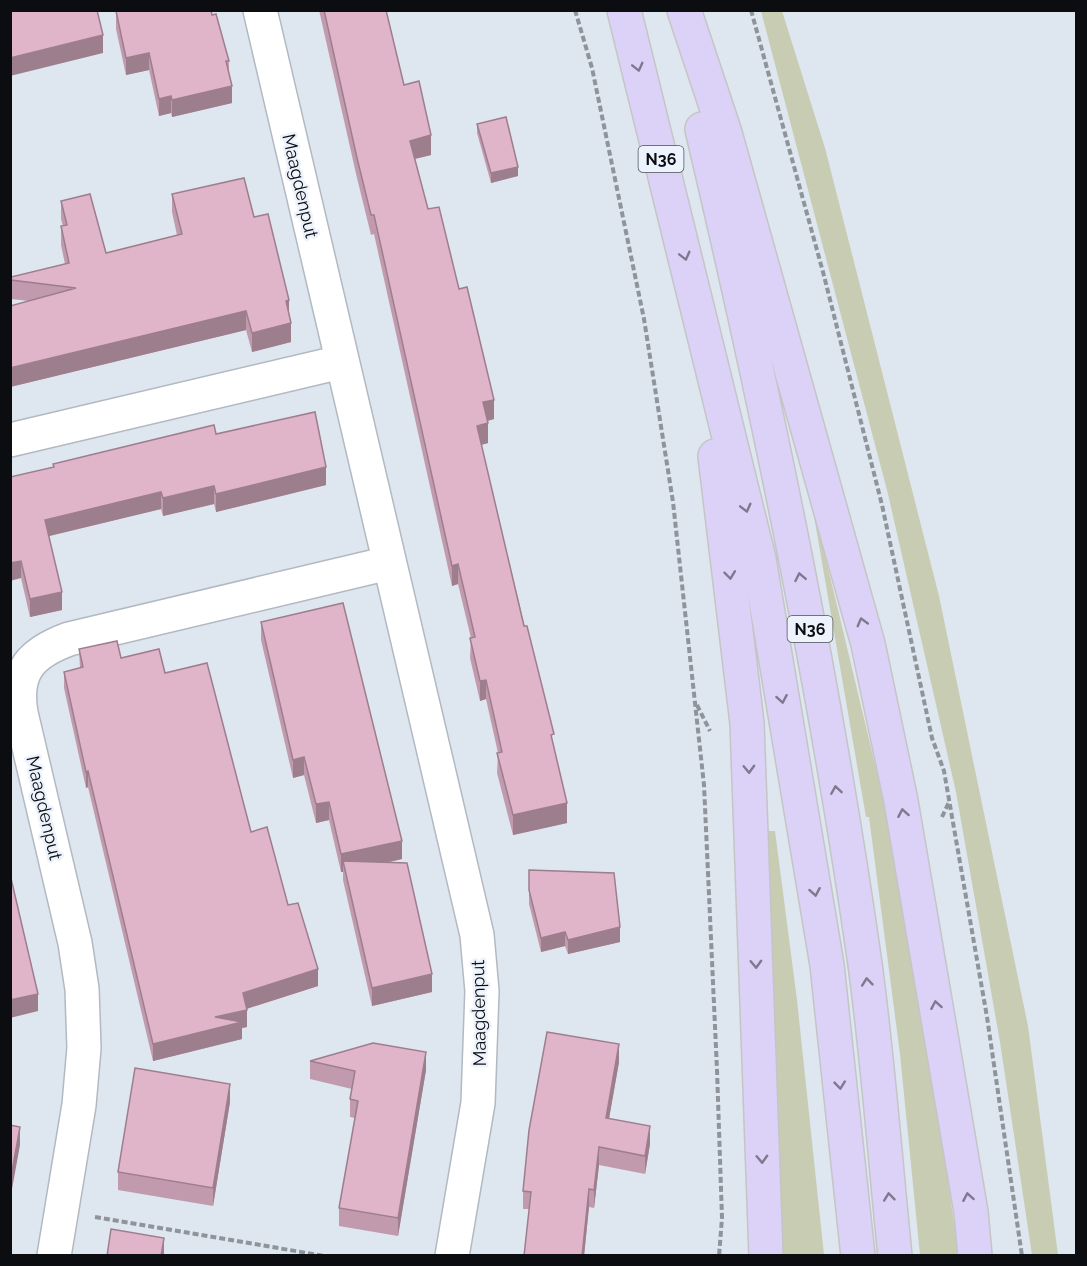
<svg xmlns="http://www.w3.org/2000/svg" width="1087" height="1266" font-family="Raleway,sans-serif">
	<style>
		.green { fill: #c8ccb3 }
		.lines { fill: none; stroke-linecap: round; stroke-linejoin: round }
		.minor-casing { stroke: #b2b9c1; stroke-width: 36 }
		.major-casing { stroke: #c4c5c6; stroke-width: 36 }
		.path { stroke: #8e949a; stroke-width: 4; stroke-dasharray: 6 3; stroke-linecap: butt }
		.minor { stroke: #fff; stroke-width: 33 }
		.major { stroke: #dcd1f6; stroke-width: 33 }
		.wall { fill: #c19bad }
		.shaded-wall { fill: #9d7e8d }
		.building { fill: #e0b4c9; stroke: #9d7e8d; stroke-width: 1.5 }
		.oneway { stroke: #7e798e }
		.labels { text-anchor: middle; stroke-width: 5; stroke-linejoin: round; paint-order: stroke }
		.shield { fill: #ecf3fc; stroke: #4e5257; stroke-width: 1.5 }
		.shield-label { font-size: 16px; font-weight: bold; fill: #0b0d10 }
		.street-label { font-size: 18px; fill: #0b0d10; stroke: #ecf3fc }
	</style>
	<rect width="100%" height="100%" fill="#dee6ef"/>
	<path class="green" d="M 761,11 L 782,11 L 825,148 L 939,596 L 1028,1026 L 1058,1255 L 1032,1255 L 1000,1042 L 956,792 L 888,494 Z
		M 810,493 L 902,877 L 959,1255 L 920,1255 L 900,1054 L 869,817 L 866,817 Z
		M 767,831 L 775,831 L 797,1000 L 824,1255 L 783,1255 Z"/>
	<g class="lines">
		<g class="minor-casing">
			<path id="minor" d="M 260,10 L 477,935 L 482,991 L 478,1103 L 452,1256
				M 10,440 L 341,362
				M 54,1256 L 79,1105 L 84,1048 L 82,989 L 75,943 L 21,713 C 14,671 31,653 69,639 L 389,563"/>
		</g>
		<g class="major-casing">
			<path id="major" d="M 624,10 L 759,559 L 827,965 L 858,1256
				M 684,10 L 725,133 L 868,644 L 901,801 L 971,1212 L 975,1256
				M 702,129 C 767,405 825,683 865,964 C 878,1060 885,1158 895,1256
				M 715,456 L 747,723 L 766,1256"/>
		</g>
		<path class="path" d="M 575,10 L 592,68 L 644,319 L 673,502 L 704,785 L 717,1070 L 722,1218 L 719,1256
			M 751,10 L 823,272 L 882,505 L 932,738 L 944,771 L 987,1017 L 1022,1256
			M 697,705 L 710,731
			M 942,817 L 949,802
			M 95,1217 L 325,1256"/>
		<use href="#minor" class="minor"/>
		<use href="#major" class="major"/>
	</g>
	<path class="wall" d="M 319,10 L 386,10 L 404,85 L 431,155 L 415,159 L 428,209 L 459,289 L 494,419 L 487,421 L 488,443 L 481,445 L 554,747 L 567,823 L 513,835 L 497,773 L 498,753 L 486,699 L 480,701 L 470,658 L 471,638 L 458,584 L 452,586 L 374,234 L 371,235 L 357,178 Z
		M 116,11 L 212,15 L 229,61 L 229,75 L 232,103 L 172,117 L 171,113 L 159,116 L 149,70 L 126,75 L 116,29 Z
		M 477,124 L 518,176 L 491,183 L 477,133 Z
		M 172,194 L 254,217 L 289,315 L 291,342 L 252,352 L 246,330 L 10,387 L 10,306 L 29,301 L 11,299 L 11,277 L 65,264 L 61,245 L 61,226 L 63,226 L 61,219 L 61,201 L 106,253 L 177,235 L 172,212 Z
		M 216,434 L 326,485 L 216,512 L 214,504 L 163,516 L 161,509 L 49,536 L 62,610 L 30,617 L 21,578 L 10,477 Z
		M 261,622 L 402,859 L 386,863 L 432,992 L 372,1006 L 343,880 L 343,872 L 341,872 L 329,820 L 316,823 L 304,775 L 293,778 L 261,640 Z
		M 79,649 L 121,658 L 165,673 L 251,832 L 288,905 L 318,986 L 246,1009 L 247,1027 L 242,1028 L 242,1039 L 153,1061 L 88,787 L 86,788 L 64,688 L 64,672 L 80,668 Z
		M 529,870 L 620,942 L 568,954 L 565,946 L 541,952 L 529,904 Z
		M 310,1061 L 426,1070 L 398,1236 L 339,1226 L 339,1208 L 355,1118 L 350,1117 L 350,1099 L 352,1089 L 310,1079 Z
		M 619,1062 L 609,1118 L 650,1144 L 645,1174 L 599,1165 L 594,1208 L 589,1207 L 584,1256 L 524,1256 L 529,1209 L 523,1209 L 523,1191 Z
		M 230,1102 L 213,1206 L 118,1190 L 118,1172 Z"/>
	<path class="shaded-wall" d="M 103,35 L 103,53 L 10,76 L 10,58 Z
		M 149,53 L 149,70 L 126,75 L 126,58 Z
		M 232,86 L 232,103 L 172,117 L 172,100 Z
		M 171,96 L 171,113 L 159,116 L 159,99 Z
		M 431,135 L 431,155 L 410,160 L 410,141 Z
		M 518,167 L 518,176 L 491,183 L 491,173 Z
		M 289,300 L 289,319 L 286,301 Z
		M 246,311 L 246,330 L 10,387 L 10,368 Z
		M 291,323 L 291,342 L 252,352 L 252,333 Z
		M 494,400 L 494,419 L 483,422 L 483,402 Z
		M 488,423 L 488,443 L 477,446 L 477,426 Z
		M 326,467 L 326,485 L 216,512 L 216,494 Z
		M 214,486 L 214,504 L 163,516 L 163,498 Z
		M 161,492 L 161,509 L 45,537 L 45,520 Z
		M 21,561 L 21,578 L 10,581 L 10,563 Z
		M 458,564 L 458,584 L 452,586 L 452,566 Z
		M 62,592 L 62,610 L 30,617 L 30,599 Z
		M 486,680 L 486,699 L 480,701 L 480,681 Z
		M 304,757 L 304,775 L 293,778 L 293,760 Z
		M 88,771 L 88,787 L 86,788 L 86,772 Z
		M 329,802 L 329,820 L 316,823 L 316,804 Z
		M 567,803 L 567,823 L 513,835 L 513,815 Z
		M 402,841 L 402,859 L 345,871 L 343,861 L 343,872 L 341,872 L 341,854 Z
		M 620,927 L 620,942 L 568,954 L 568,940 Z
		M 565,932 L 565,946 L 541,952 L 541,938 Z
		M 318,969 L 318,986 L 243,1010 L 243,993 Z
		M 432,974 L 432,992 L 372,1006 L 372,988 Z
		M 38,994 L 38,1011 L 10,1018 L 10,1000 Z
		M 247,1010 L 247,1027 L 242,1028 L 242,1039 L 153,1061 L 153,1044 L 215,1017 Z
		M 619,1044 L 619,1062 L 606,1136 L 606,1118 Z
		M 426,1052 L 426,1070 L 398,1236 L 398,1218 Z
		M 230,1084 L 230,1102 L 213,1206 L 213,1188 Z
		M 650,1126 L 650,1144 L 645,1174 L 645,1156 Z
		M 20,1127 L 20,1145 L 10,1200 L 10,1182 Z
		M 599,1147 L 599,1165 L 594,1208 L 594,1190 Z
		M 589,1189 L 589,1207 L 584,1256 L 582,1256 Z
		M 164,1238 L 164,1256 L 161,1256 Z"/>
	<path class="building" d="M 10,10 L 97,10 L 103,35 L 10,58 Z
		M 120,10 L 211,10 L 212,15 L 216,14 L 229,61 L 226,61 L 232,86 L 172,100 L 171,96 L 159,99 L 149,53 L 126,58 L 116,11 Z
		M 324,10 L 386,10 L 404,85 L 419,81 L 431,135 L 410,141 L 428,209 L 439,207 L 459,289 L 467,287 L 494,400 L 483,402 L 488,423 L 477,426 L 524,626 L 527,626 L 554,734 L 551,735 L 567,803 L 513,815 L 497,753 L 502,752 L 486,680 L 480,681 L 470,638 L 475,637 L 458,564 L 452,566 L 374,215 L 371,215 L 357,158 Z
		M 506,117 L 518,167 L 491,173 L 477,124 Z
		M 244,178 L 254,217 L 268,214 L 289,300 L 286,301 L 291,323 L 252,333 L 246,311 L 10,368 L 10,306 L 76,288 L 11,280 L 11,277 L 69,263 L 61,226 L 67,225 L 61,201 L 90,194 L 106,253 L 182,234 L 172,194 Z
		M 315,412 L 326,467 L 216,494 L 214,486 L 163,498 L 161,492 L 45,520 L 62,592 L 30,599 L 21,561 L 10,563 L 10,477 L 54,467 L 53,464 L 214,425 L 216,434 Z
		M 343,603 L 402,841 L 341,854 L 329,802 L 316,804 L 304,757 L 293,760 L 261,622 Z
		M 117,641 L 121,658 L 159,649 L 165,673 L 207,663 L 251,832 L 267,827 L 288,905 L 298,903 L 318,969 L 243,993 L 247,1010 L 215,1017 L 242,1022 L 153,1044 L 88,771 L 86,772 L 64,672 L 83,667 L 79,649 Z
		M 343,861 L 407,863 L 432,974 L 372,988 Z
		M 529,870 L 614,873 L 620,927 L 568,940 L 565,932 L 541,938 L 529,890 Z
		M 10,874 L 38,994 L 10,1000 Z
		M 547,1032 L 619,1044 L 606,1118 L 650,1126 L 645,1156 L 599,1147 L 594,1190 L 589,1189 L 582,1256 L 524,1256 L 531,1192 L 523,1191 L 529,1130 Z
		M 373,1043 L 426,1052 L 398,1218 L 339,1208 L 358,1101 L 350,1099 L 355,1071 L 310,1061 Z
		M 135,1068 L 230,1084 L 213,1188 L 118,1172 Z
		M 10,1125 L 20,1127 L 10,1182 Z
		M 111,1229 L 164,1238 L 161,1256 L 107,1256 Z"/>
	<defs><path id="oneway-chevron" d="M-2-3.5L2.5 0L-2 3.5" fill="none" stroke-width="1.6" stroke-linecap="round" stroke-linejoin="round" transform="scale(1.5)"/></defs>
	<g class="oneway">
		<use href="#oneway-chevron" transform="translate(638 67) rotate(76)"/>
		<use href="#oneway-chevron" transform="translate(685 256) rotate(76)"/>
		<use href="#oneway-chevron" transform="translate(746 508) rotate(76)"/>
		<use href="#oneway-chevron" transform="translate(730 575) rotate(83)"/>
		<use href="#oneway-chevron" transform="translate(800 577) rotate(-101)"/>
		<use href="#oneway-chevron" transform="translate(862 622) rotate(-105)"/>
		<use href="#oneway-chevron" transform="translate(782 699) rotate(80)"/>
		<use href="#oneway-chevron" transform="translate(749 769) rotate(88)"/>
		<use href="#oneway-chevron" transform="translate(836 790) rotate(-99)"/>
		<use href="#oneway-chevron" transform="translate(903 813) rotate(-100)"/>
		<use href="#oneway-chevron" transform="translate(815 892) rotate(80)"/>
		<use href="#oneway-chevron" transform="translate(756 964) rotate(88)"/>
		<use href="#oneway-chevron" transform="translate(867 982) rotate(-96)"/>
		<use href="#oneway-chevron" transform="translate(936 1005) rotate(-100)"/>
		<use href="#oneway-chevron" transform="translate(840 1085) rotate(84)"/>
		<use href="#oneway-chevron" transform="translate(762 1159) rotate(88)"/>
		<use href="#oneway-chevron" transform="translate(889 1197) rotate(-96)"/>
		<use href="#oneway-chevron" transform="translate(968 1197) rotate(-100)"/>
	</g>
	<g class="labels">
		<g class="shield">
			<rect x="638.5" y="146" width="45" height="26" rx="4.5"/>
			<rect x="787.5" y="616" width="45" height="26" rx="4.5"/>
		</g>
		<g class="shield-label">
			<text x="661" y="165">N36</text>
			<text x="810" y="635">N36</text>
		</g>
		<g class="street-label">
			<text transform="translate(300 186) rotate(77)" y="6">Maagdenput</text>
			<text transform="translate(44 808) rotate(77)" y="6">Maagdenput</text>
			<text transform="translate(479 1013) rotate(-91)" y="6">Maagdenput</text>
		</g>
	</g>
	<rect width="1087" height="1266" fill="none" stroke="#0b0d10" stroke-width="24"/>
</svg>
